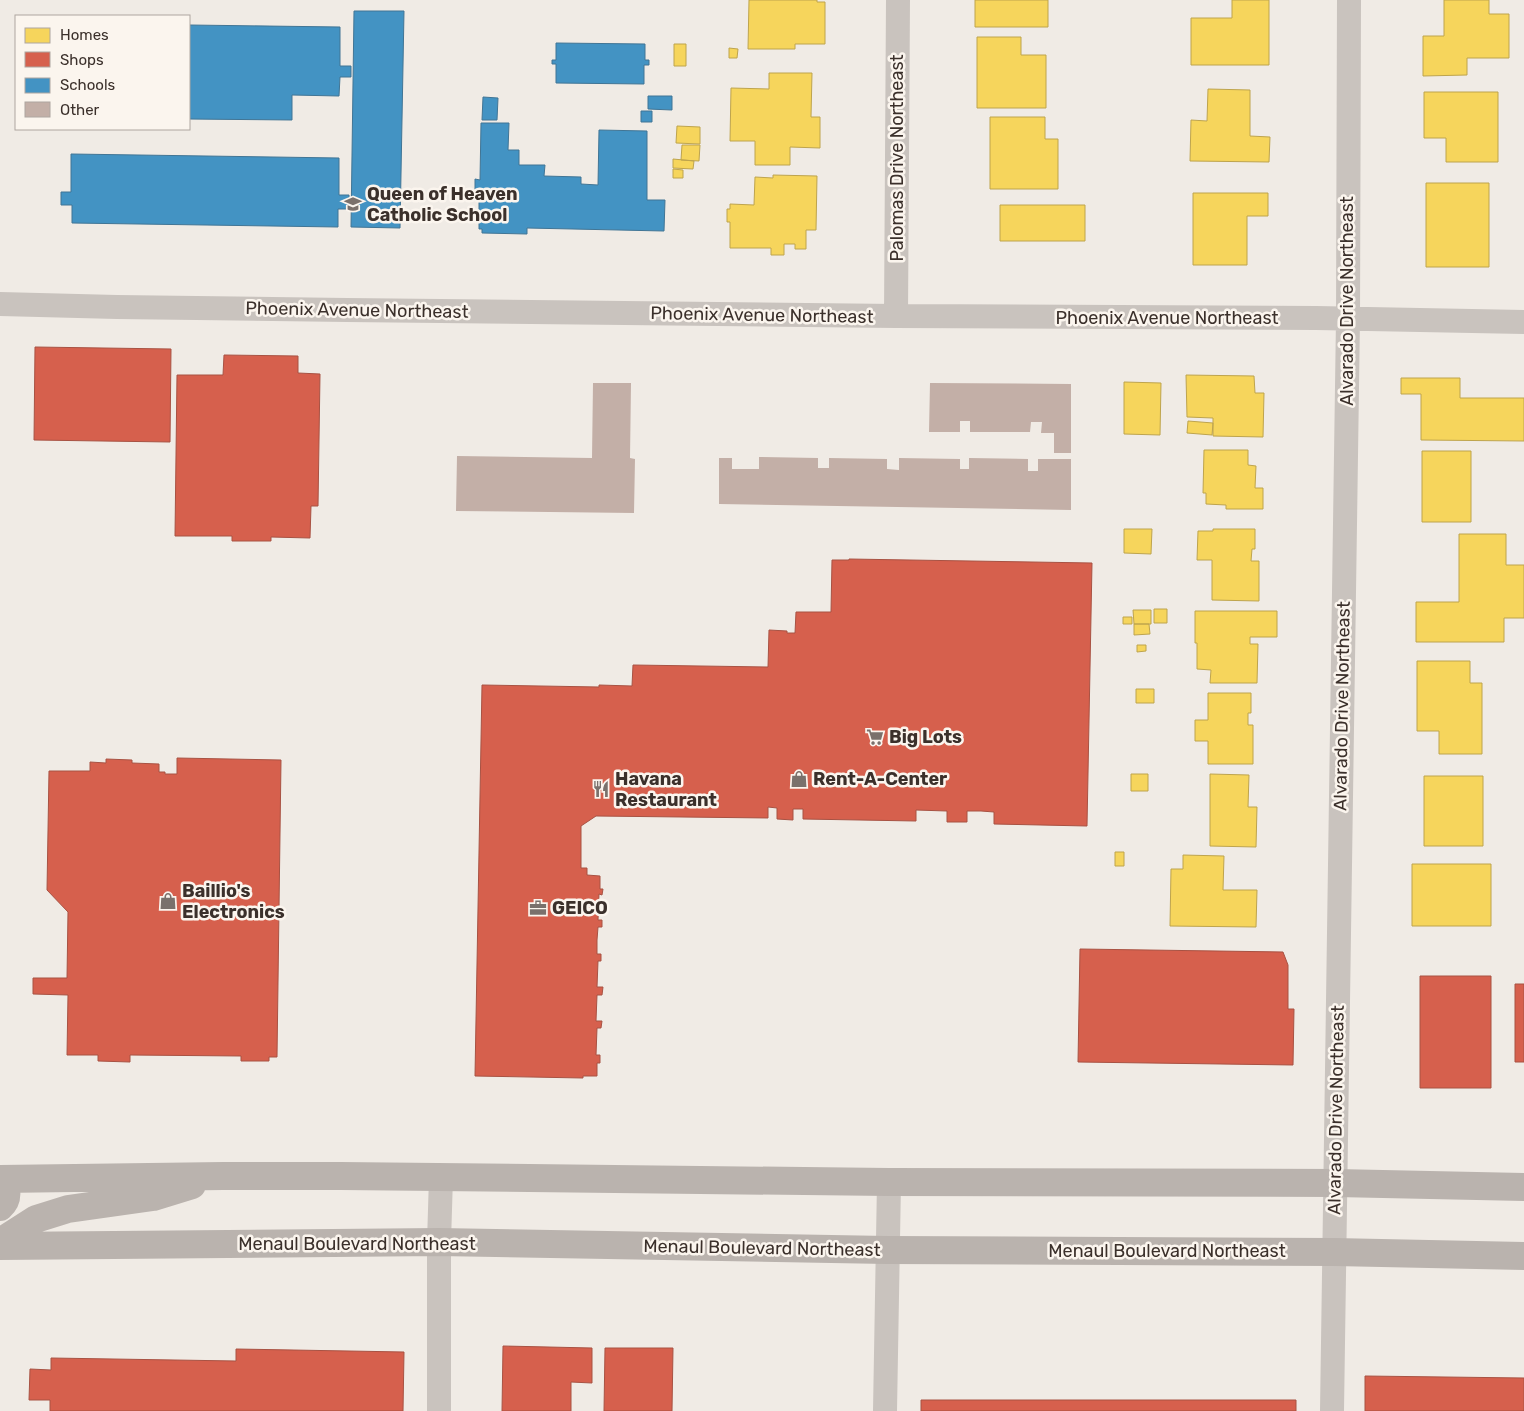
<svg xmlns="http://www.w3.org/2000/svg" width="1524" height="1411" font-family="Rubik,sans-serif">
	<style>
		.homes { fill: #f6d55c; stroke: #bea44d }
		.shops { fill: #d6604d; stroke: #a85243 }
		.schools { fill: #4393c3; stroke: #417595 }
		.building { fill: #c3afa7 }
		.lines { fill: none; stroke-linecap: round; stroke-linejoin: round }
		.minor { stroke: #c9c3be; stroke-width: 24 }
		.secondary { stroke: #bab3ae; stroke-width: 28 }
		.labels { text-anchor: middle; stroke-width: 5; stroke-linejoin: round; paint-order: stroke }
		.street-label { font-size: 18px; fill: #3b302b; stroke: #fbf5ee }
		.poi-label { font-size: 18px; font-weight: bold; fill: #3b302b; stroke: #fbf5ee; text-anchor: start }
	</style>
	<rect width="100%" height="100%" fill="#f0ebe5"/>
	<path class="homes" d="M 749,0 L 817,0 L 817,2 L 825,2 L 825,44 L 795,44 L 795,49 L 748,49 Z
		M 975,0 L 1048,0 L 1048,27 L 975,27 Z
		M 1232,0 L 1269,0 L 1269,65 L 1191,65 L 1191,18 L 1232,18 Z
		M 1444,0 L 1489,0 L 1489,14 L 1509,14 L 1509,58 L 1467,58 L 1467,75 L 1423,76 L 1423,36 L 1444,36 Z
		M 977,37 L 1021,37 L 1021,55 L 1046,55 L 1046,108 L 977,108 Z
		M 674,44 L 686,44 L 686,66 L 674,66 Z
		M 729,48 L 738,49 L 737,58 L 729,58 Z
		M 769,73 L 812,73 L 811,117 L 820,117 L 820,148 L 790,147 L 790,165 L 755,165 L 755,141 L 730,141 L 731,88 L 769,89 Z
		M 1208,89 L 1250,90 L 1250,136 L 1270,137 L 1269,162 L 1190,161 L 1191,120 L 1207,121 Z
		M 1424,92 L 1498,92 L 1498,162 L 1446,162 L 1446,138 L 1424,138 Z
		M 990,117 L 1045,117 L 1045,139 L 1058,139 L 1058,189 L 990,189 Z
		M 677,126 L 700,127 L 700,144 L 676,143 Z
		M 682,145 L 700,145 L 699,161 L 681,160 Z
		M 673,159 L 694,161 L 693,169 L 673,168 Z
		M 673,169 L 683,170 L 683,178 L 673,178 Z
		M 773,175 L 817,176 L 816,230 L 806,230 L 806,249 L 795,249 L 795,244 L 784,244 L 784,255 L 771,255 L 771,248 L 730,248 L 730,222 L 727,222 L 727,209 L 730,209 L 730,204 L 754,205 L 755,177 L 773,178 Z
		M 1426,183 L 1489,183 L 1489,267 L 1426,267 Z
		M 1193,193 L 1268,193 L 1268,216 L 1247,216 L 1247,265 L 1193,265 Z
		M 1000,205 L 1085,205 L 1085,241 L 1000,241 Z
		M 1186,375 L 1254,376 L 1255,393 L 1264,393 L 1263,437 L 1213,436 L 1213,418 L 1187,417 Z
		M 1401,378 L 1460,378 L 1460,398 L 1524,398 L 1524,441 L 1421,440 L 1421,394 L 1401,394 Z
		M 1124,382 L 1161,383 L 1160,435 L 1124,434 Z
		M 1188,421 L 1213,423 L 1212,435 L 1187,433 Z
		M 1204,450 L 1248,450 L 1248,465 L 1256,466 L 1255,488 L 1263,488 L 1263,509 L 1226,509 L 1226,505 L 1206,504 L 1206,493 L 1203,493 Z
		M 1422,451 L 1471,451 L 1471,522 L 1422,522 Z
		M 1124,529 L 1152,529 L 1151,554 L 1124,553 Z
		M 1213,529 L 1255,529 L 1255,549 L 1252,549 L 1251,561 L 1259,561 L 1259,601 L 1212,600 L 1212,560 L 1197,560 L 1198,531 L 1213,531 Z
		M 1459,534 L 1506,534 L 1506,565 L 1524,565 L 1524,618 L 1504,618 L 1504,642 L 1416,642 L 1416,602 L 1459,602 Z
		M 1154,609 L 1167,609 L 1167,623 L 1154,623 Z
		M 1133,610 L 1151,610 L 1151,624 L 1134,624 Z
		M 1195,611 L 1277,611 L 1277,637 L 1250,637 L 1250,644 L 1258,644 L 1257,683 L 1210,683 L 1211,670 L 1197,669 L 1197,643 L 1195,643 Z
		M 1123,617 L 1132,617 L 1132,624 L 1123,624 Z
		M 1134,624 L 1149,624 L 1150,634 L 1134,635 Z
		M 1137,645 L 1146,645 L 1146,651 L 1137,652 Z
		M 1417,661 L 1470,661 L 1470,683 L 1482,683 L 1482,754 L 1439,754 L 1439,731 L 1417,731 Z
		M 1136,689 L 1154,689 L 1154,703 L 1136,703 Z
		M 1208,693 L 1251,693 L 1251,713 L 1248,713 L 1248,725 L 1253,725 L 1253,764 L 1208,764 L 1208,741 L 1195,741 L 1195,720 L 1208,720 Z
		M 1131,774 L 1148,774 L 1148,791 L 1131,791 Z
		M 1210,774 L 1249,775 L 1248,807 L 1257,807 L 1256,847 L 1210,846 Z
		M 1424,776 L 1483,776 L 1483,846 L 1424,846 Z
		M 1115,852 L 1124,852 L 1124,866 L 1115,866 Z
		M 1183,855 L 1224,856 L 1223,890 L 1257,890 L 1256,927 L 1170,926 L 1171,869 L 1183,869 Z
		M 1412,864 L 1491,864 L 1491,926 L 1412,926 Z"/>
	<path class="shops" d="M 35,347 L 171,349 L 170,442 L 34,440 Z
		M 224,355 L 298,356 L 298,373 L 320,374 L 318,506 L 311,506 L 310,538 L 271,537 L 271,541 L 232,541 L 232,536 L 175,536 L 177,375 L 223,375 Z
		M 849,559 L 1092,563 L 1087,826 L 994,824 L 994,812 L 981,811 L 967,811 L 967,822 L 947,822 L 947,811 L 916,810 L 916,821 L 803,819 L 803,809 L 793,809 L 793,820 L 777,819 L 777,808 L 768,807 L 768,818 L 596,816 L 581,826 L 581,868 L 587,868 L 587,875 L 600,876 L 600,889 L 603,889 L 602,895 L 599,894 L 598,920 L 602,920 L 602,927 L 598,927 L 597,940 L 597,954 L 601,954 L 601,961 L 598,961 L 597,987 L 603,987 L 602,995 L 597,995 L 596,1021 L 602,1021 L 601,1028 L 597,1028 L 596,1055 L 600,1055 L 600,1063 L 597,1063 L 597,1076 L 583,1076 L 583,1078 L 475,1076 L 482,685 L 599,687 L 599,685 L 632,686 L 633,665 L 768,667 L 769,630 L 787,631 L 787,633 L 795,633 L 796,612 L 831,612 L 832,560 L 849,560 Z
		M 177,758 L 281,760 L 277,1057 L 269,1057 L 269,1061 L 241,1061 L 241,1056 L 130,1055 L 130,1062 L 98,1061 L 98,1055 L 67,1055 L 68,995 L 33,994 L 33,978 L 67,978 L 68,912 L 47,890 L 49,771 L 90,771 L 90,762 L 106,763 L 106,759 L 132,760 L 132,763 L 159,764 L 159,772 L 165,772 L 165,774 L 177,774 Z
		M 1080,949 L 1283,952 L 1288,965 L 1288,1009 L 1294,1009 L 1293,1065 L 1078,1062 Z
		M 1420,976 L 1491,976 L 1491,1088 L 1420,1088 Z
		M 1515,984 L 1524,984 L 1524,1062 L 1515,1062 Z
		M 503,1346 L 592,1348 L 592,1383 L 571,1382 L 571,1411 L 502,1411 Z
		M 605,1348 L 673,1348 L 672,1411 L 604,1411 Z
		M 236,1349 L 404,1352 L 403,1411 L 50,1411 L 50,1400 L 29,1400 L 30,1369 L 51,1370 L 51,1358 L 236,1361 Z
		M 1365,1376 L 1524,1378 L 1524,1411 L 1365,1411 Z
		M 921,1400 L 1296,1400 L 1296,1411 L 921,1411 Z"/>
	<path class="schools" d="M 354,11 L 404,11 L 400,228 L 351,227 Z
		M 189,25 L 340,27 L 340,66 L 351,66 L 351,77 L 340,77 L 339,96 L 292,95 L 292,120 L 189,119 Z
		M 556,43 L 645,44 L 645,60 L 649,60 L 649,65 L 644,65 L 644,84 L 556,83 L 556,64 L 552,64 L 552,60 L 556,60 Z
		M 648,96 L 672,96 L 672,110 L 648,109 Z
		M 483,97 L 498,98 L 497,120 L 482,120 Z
		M 641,111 L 652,111 L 652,122 L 641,122 Z
		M 481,123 L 509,123 L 508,150 L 519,150 L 519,165 L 545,165 L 544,176 L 581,177 L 581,184 L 598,185 L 599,130 L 647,131 L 647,200 L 665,200 L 664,231 L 527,228 L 527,234 L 482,233 L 482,229 L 479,229 L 479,191 L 475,191 L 475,179 L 480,180 Z
		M 71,154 L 339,158 L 339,195 L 349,195 L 349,209 L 338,209 L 338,227 L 72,223 L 72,205 L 61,205 L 61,192 L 71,192 Z"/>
	<path class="building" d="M 593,383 L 631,383 L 630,458 L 635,459 L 634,513 L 456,511 L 457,456 L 592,458 Z
		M 930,383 L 1071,384 L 1071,453 L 1054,453 L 1054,433 L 1041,433 L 1042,422 L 1031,422 L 1030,432 L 970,432 L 970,421 L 960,421 L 960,432 L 929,432 Z
		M 759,457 L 818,458 L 818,468 L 829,468 L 829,458 L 887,459 L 887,469 L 899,470 L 899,458 L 960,459 L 960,469 L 969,469 L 969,458 L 1028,459 L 1028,471 L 1038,471 L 1038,459 L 1071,459 L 1071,510 L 719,504 L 719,458 L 732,458 L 732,469 L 759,469 Z"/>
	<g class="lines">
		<path class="minor" d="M 0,304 L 117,307 L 347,310 L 896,316 L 1316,318 L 1524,322
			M 896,316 L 898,0
			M 439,1411 L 439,1242 L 441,1177
			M 885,1411 L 889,1182
			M 1332,1411 L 1348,319 L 1349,0"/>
		<path class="secondary" d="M 0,1179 L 223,1176 L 341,1176 L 889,1182 L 1336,1183 L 1524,1187
			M 0,1180 C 8,1188 9,1199 0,1207
			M 0,1242 L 36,1219 L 68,1209 L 153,1197 L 192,1185
			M 0,1246 L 439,1242 L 887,1250 L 1334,1252 L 1524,1256"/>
	</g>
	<defs>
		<g id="school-bare" transform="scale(1.35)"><path d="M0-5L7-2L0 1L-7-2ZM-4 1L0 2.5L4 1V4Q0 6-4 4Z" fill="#7a716c" stroke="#fbf5ee" stroke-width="2.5" paint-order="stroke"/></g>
		<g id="supermarket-bare" transform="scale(1.35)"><path d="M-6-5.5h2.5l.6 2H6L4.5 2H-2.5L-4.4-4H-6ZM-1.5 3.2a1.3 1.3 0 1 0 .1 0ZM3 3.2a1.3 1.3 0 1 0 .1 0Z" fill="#7a716c" stroke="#fbf5ee" stroke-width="2.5" paint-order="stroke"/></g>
		<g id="shop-bare" transform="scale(1.35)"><path d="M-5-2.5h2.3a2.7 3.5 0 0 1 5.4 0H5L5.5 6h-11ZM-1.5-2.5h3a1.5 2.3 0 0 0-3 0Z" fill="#7a716c" stroke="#fbf5ee" stroke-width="2.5" paint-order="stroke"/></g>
		<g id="restaurant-bare" transform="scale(1.35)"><path d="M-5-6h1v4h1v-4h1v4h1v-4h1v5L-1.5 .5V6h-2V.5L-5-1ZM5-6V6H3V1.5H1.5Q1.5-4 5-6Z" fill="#7a716c" stroke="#fbf5ee" stroke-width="2.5" paint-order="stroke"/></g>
		<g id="office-bare" transform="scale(1.35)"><path d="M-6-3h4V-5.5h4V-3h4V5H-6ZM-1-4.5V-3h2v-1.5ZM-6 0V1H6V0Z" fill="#7a716c" stroke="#fbf5ee" stroke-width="2.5" paint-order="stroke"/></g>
	</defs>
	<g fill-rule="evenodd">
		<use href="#school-bare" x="353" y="204"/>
		<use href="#supermarket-bare" x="875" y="737"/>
		<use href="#shop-bare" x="799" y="779"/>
		<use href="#restaurant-bare" x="601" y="789"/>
		<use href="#shop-bare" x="168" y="901"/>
		<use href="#office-bare" x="538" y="908"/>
	</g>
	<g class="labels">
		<g class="street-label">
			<text transform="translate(897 158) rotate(-90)" y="6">Palomas Drive Northeast</text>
			<text transform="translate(1347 301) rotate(-90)" y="6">Alvarado Drive Northeast</text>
			<text transform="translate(357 310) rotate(1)" y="6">Phoenix Avenue Northeast</text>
			<text transform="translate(762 315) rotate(1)" y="6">Phoenix Avenue Northeast</text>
			<text x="1167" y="324">Phoenix Avenue Northeast</text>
			<text transform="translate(1342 706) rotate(-89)" y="6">Alvarado Drive Northeast</text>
			<text transform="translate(1336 1110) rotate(-89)" y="6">Alvarado Drive Northeast</text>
			<text x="357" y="1250">Menaul Boulevard Northeast</text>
			<text transform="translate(762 1248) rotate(1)" y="6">Menaul Boulevard Northeast</text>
			<text x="1167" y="1257">Menaul Boulevard Northeast</text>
		</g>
		<g class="poi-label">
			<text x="367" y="200">Queen of Heaven<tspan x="367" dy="21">Catholic School</tspan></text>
			<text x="889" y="743">Big Lots</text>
			<text x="615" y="785">Havana<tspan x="615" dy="21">Restaurant</tspan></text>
			<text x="813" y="785">Rent-A-Center</text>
			<text x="182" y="897">Baillio's<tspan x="182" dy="21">Electronics</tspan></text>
			<text x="552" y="914">GEICO</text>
		</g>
	</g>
	<rect x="15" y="15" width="175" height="115" fill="#fbf5ee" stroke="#aea6a0"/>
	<rect x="25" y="28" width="25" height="15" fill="#f6d55c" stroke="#aea6a0"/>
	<text x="60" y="40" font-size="15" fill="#3b302b">Homes</text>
	<rect x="25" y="52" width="25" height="15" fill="#d6604d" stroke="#aea6a0"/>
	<text x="60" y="65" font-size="15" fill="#3b302b">Shops</text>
	<rect x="25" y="78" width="25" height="15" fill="#4393c3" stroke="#aea6a0"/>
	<text x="60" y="90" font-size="15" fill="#3b302b">Schools</text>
	<rect x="25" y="102" width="25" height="15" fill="#c3afa7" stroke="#aea6a0"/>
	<text x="60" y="115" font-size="15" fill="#3b302b">Other</text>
</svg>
